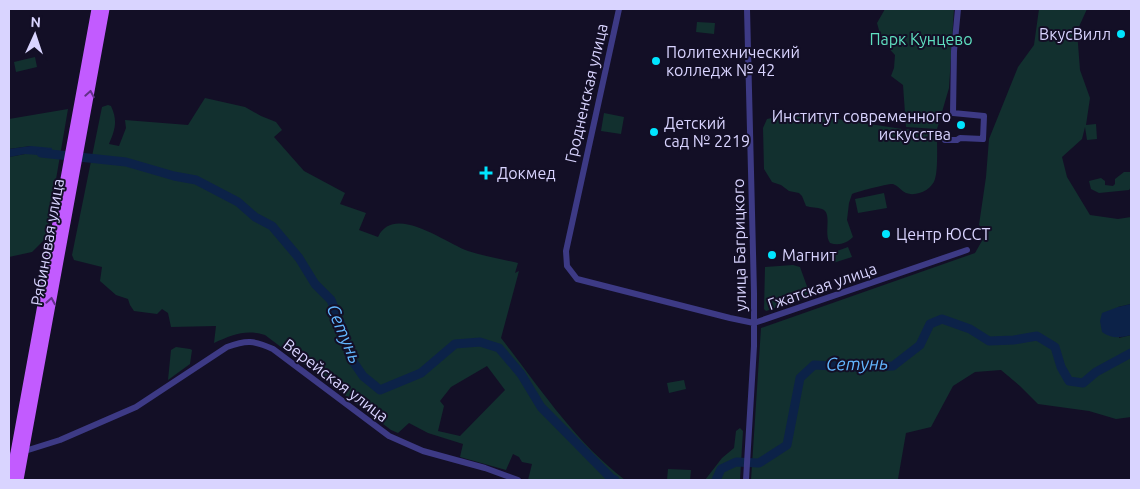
<svg xmlns="http://www.w3.org/2000/svg" width="1140" height="489" font-family="Ubuntu,sans-serif">
	<style>
		.green { fill: #12302f; fill-rule: evenodd }
		.water { fill: #0c2248 }
		.lines { fill: none; stroke-linecap: round; stroke-linejoin: round }
		.river { stroke: #0c2248; stroke-width: 9 }
		.minor { stroke: #3d3a85; stroke-width: 6 }
		.major { stroke: #c25bff; stroke-width: 9 }
		.oneway { stroke: #623188 }
		.poi-dot { fill: #00e5ff; stroke: #130f26; stroke-width: 2 }
		.labels { text-anchor: middle; stroke-width: 4; stroke-linejoin: round; paint-order: stroke }
		.poi-label { font-size: 16px; fill: #d9d4ff; stroke: #130f26; text-anchor: start }
		.park-label { font-size: 16px; fill: #5fe0c0; stroke: #130f26 }
		.street-label { font-size: 16px; fill: #d9d4ff; stroke: #130f26 }
		.water-label { font-size: 18px; font-style: italic; fill: #62b6ff; stroke: #130f26 }
	</style>
	<rect width="100%" height="100%" fill="#130f26"/>
	<path class="green" d="M 885,9 L 954,9 L 949,88 L 937,129 L 906,127 L 903,85 L 891,76 L 894,68 L 895,55 L 882,41 L 877,23 Z
		M 1039,9 L 1087,9 L 1077,31 L 1080,70 L 1090,98 L 1086,125 L 1096,124 L 1097,139 L 1087,140 L 1085,127 L 1082,139 L 1062,157 L 1067,177 L 1090,215 L 1118,219 L 1131,217 L 1131,304 L 1118,307 L 1119,338 L 1131,335 L 1131,417 L 1116,419 L 1089,411 L 1038,404 L 1020,386 L 1001,370 L 975,372 L 953,386 L 931,427 L 906,433 L 898,479 L 899,480 L 751,480 L 761,328 L 975,253 L 987,232 L 979,225 L 986,177 L 989,139 L 1018,67 L 1034,45 Z
		M 697,22 L 715,23 L 714,34 L 696,32 Z
		M 35,57 L 37,67 L 16,72 L 14,62 Z
		M 205,98 L 245,107 L 261,116 L 276,122 L 282,130 L 274,137 L 304,171 L 345,193 L 340,204 L 366,213 L 359,230 L 378,237 C 394,203 445,243 468,251 C 484,256 501,259 518,263 L 515,273 L 519,271 L 501,338 C 539,387 575,442 625,480 L 528,480 L 532,464 L 522,462 L 519,457 L 513,454 L 506,470 L 460,457 L 463,444 L 428,433 L 409,423 L 398,433 L 391,430 L 265,335 C 246,329 232,335 214,343 L 216,326 L 171,327 L 168,313 L 162,309 L 157,314 L 134,311 L 130,305 L 128,299 L 116,295 L 100,281 L 102,267 L 74,260 L 72,255 L 102,107 L 108,105 L 111,106 C 118,121 115,130 109,144 L 119,146 L 126,128 L 125,120 L 188,125 ZM 487,366 L 505,390 L 460,436 L 438,431 L 444,406 L 440,401 L 451,387 Z
		M 68,109 L 46,238 L 32,252 L 9,257 L 9,157 L 25,154 L 31,146 L 9,149 L 9,119 Z
		M 604,113 L 624,117 L 621,134 L 601,131 Z
		M 818,116 L 902,129 L 930,130 L 937,136 C 937,146 938,170 935,179 C 932,190 916,197 906,193 C 901,191 899,186 893,184 C 890,183 855,192 852,194 L 849,203 L 847,220 L 853,237 C 847,243 839,246 830,243 C 823,234 833,213 822,209 C 817,207 811,208 806,206 L 802,196 L 799,193 L 789,191 L 781,185 L 772,182 L 764,169 L 763,128 L 767,119 L 772,118 Z
		M 1124,172 L 1131,172 L 1131,187 L 1129,190 L 1099,193 L 1091,189 L 1089,181 L 1101,178 L 1105,181 L 1105,185 L 1113,186 L 1115,184 L 1115,179 Z
		M 884,193 L 887,208 L 858,213 L 855,199 Z
		M 848,247 L 852,257 L 833,263 L 829,254 Z
		M 793,265 L 800,267 L 809,292 L 808,297 L 766,311 L 764,309 L 765,267 Z
		M 176,347 L 190,349 L 192,350 L 190,364 L 168,380 L 171,350 Z
		M 684,380 L 686,389 L 669,393 L 667,383 Z
		M 740,428 L 743,431 L 740,480 L 705,480 L 722,458 L 734,448 L 736,431 Z
		M 668,469 L 691,470 L 690,480 L 667,480 Z"/>
	<path class="water" d="M 31,146 L 52,148 L 51,156 L 25,154 L 9,157 L 9,149 Z
		M 1131,304 L 1131,335 C 1119,338 1112,339 1102,332 L 1100,321 L 1102,313 L 1118,307 Z"/>
	<g class="lines">
		<path class="river" d="M 41,153 L 126,162 L 174,176 L 196,180 L 238,202 L 255,217 L 272,226 L 299,258 L 315,284 L 331,300 L 343,330 L 350,357 L 363,376 L 380,390 L 421,373 L 455,344 L 480,342 L 499,348 L 521,374 L 541,407 L 611,478 L 615,480
			M 716,480 L 721,469 L 736,462 L 759,463 L 787,445 L 800,378 L 814,365 L 857,367 L 893,366 L 920,345 L 930,324 L 942,319 L 970,329 L 989,341 L 1014,340 L 1037,336 L 1055,347 L 1061,367 L 1069,381 L 1083,383 L 1096,372 L 1131,353"/>
		<path class="minor" d="M 619,9 L 566,251 L 567,266 L 577,279 L 730,318 L 754,323 L 967,250
			M 945,140 L 957,140 L 960,138 L 983,139 L 984,116 L 953,113 L 954,51 L 958,9
			M 9,456 L 60,440 L 136,407 L 227,347 C 246,340 254,340 273,349 L 389,436 L 423,451 L 485,468 L 518,480
			M 746,480 L 754,346 L 754,293 L 747,9"/>
		<path class="major" d="M 10,480 L 96,9
			M 19,480 L 105,9"/>
	</g>
	<defs><path id="oneway-chevron" d="M-2-3.5L2.5 0L-2 3.5" fill="none" stroke-width="1.6" stroke-linecap="round" stroke-linejoin="round" transform="scale(1.25)"/></defs>
	<g class="oneway">
		<use href="#oneway-chevron" transform="translate(90 94) rotate(-80)"/>
		<use href="#oneway-chevron" transform="translate(51 301) rotate(-80)"/>
	</g>
	<g class="poi-dot">
		<circle cx="1121" cy="34" r="5"/>
		<circle cx="656" cy="61" r="5"/>
		<circle cx="961" cy="125" r="5"/>
		<circle cx="654" cy="132" r="5"/>
		<path d="M483.5 165.5h5v5h5v5h-5v5h-5v-5h-5v-5h5z"/>
		<circle cx="886" cy="234" r="5"/>
		<circle cx="772" cy="255" r="5"/>
	</g>
	<g class="labels">
		<g class="poi-label">
			<text x="1111" y="40" text-anchor="end">ВкусВилл</text>
			<text x="666" y="58">Политехнический<tspan x="666" dy="18">колледж № 42</tspan></text>
			<text x="951" y="122" text-anchor="end">Институт современного<tspan x="951" dy="18">искусства</tspan></text>
			<text x="664" y="129">Детский<tspan x="664" dy="18">сад № 2219</tspan></text>
			<text x="497" y="179">Докмед</text>
			<text x="896" y="240">Центр ЮССТ</text>
			<text x="782" y="261">Магнит</text>
		</g>
		<g class="park-label">
			<text x="921" y="45">Парк Кунцево</text>
		</g>
		<g class="street-label">
			<text transform="translate(586 93) rotate(-77)" y="6">Гродненская улица</text>
			<text transform="translate(47 242) rotate(-80)" y="6">Рябиновая улица</text>
			<text transform="translate(739 245) rotate(-91)" y="6">улица Багрицкого</text>
			<text transform="translate(822 286) rotate(-19)" y="6">Гжатская улица</text>
			<text transform="translate(336 380) rotate(37)" y="6">Верейская улица</text>
		</g>
		<g class="water-label">
			<text transform="translate(344 334) rotate(67)" y="6">Сетунь</text>
			<text transform="translate(857 364) rotate(-1)" y="6">Сетунь</text>
		</g>
	</g>
	<rect width="1140" height="489" fill="none" stroke="#d9d4ff" stroke-width="20"/>
	<g transform="translate(35 35) rotate(3)" stroke="#130f26" stroke-width="4" paint-order="stroke">
	<path d="M0-4L9 19L0 12L-9 19Z" fill="#d9d4ff"/>
	<text y="-8" font-size="14" font-weight="bold" text-anchor="middle" fill="#d9d4ff">N</text>
	</g>
</svg>
